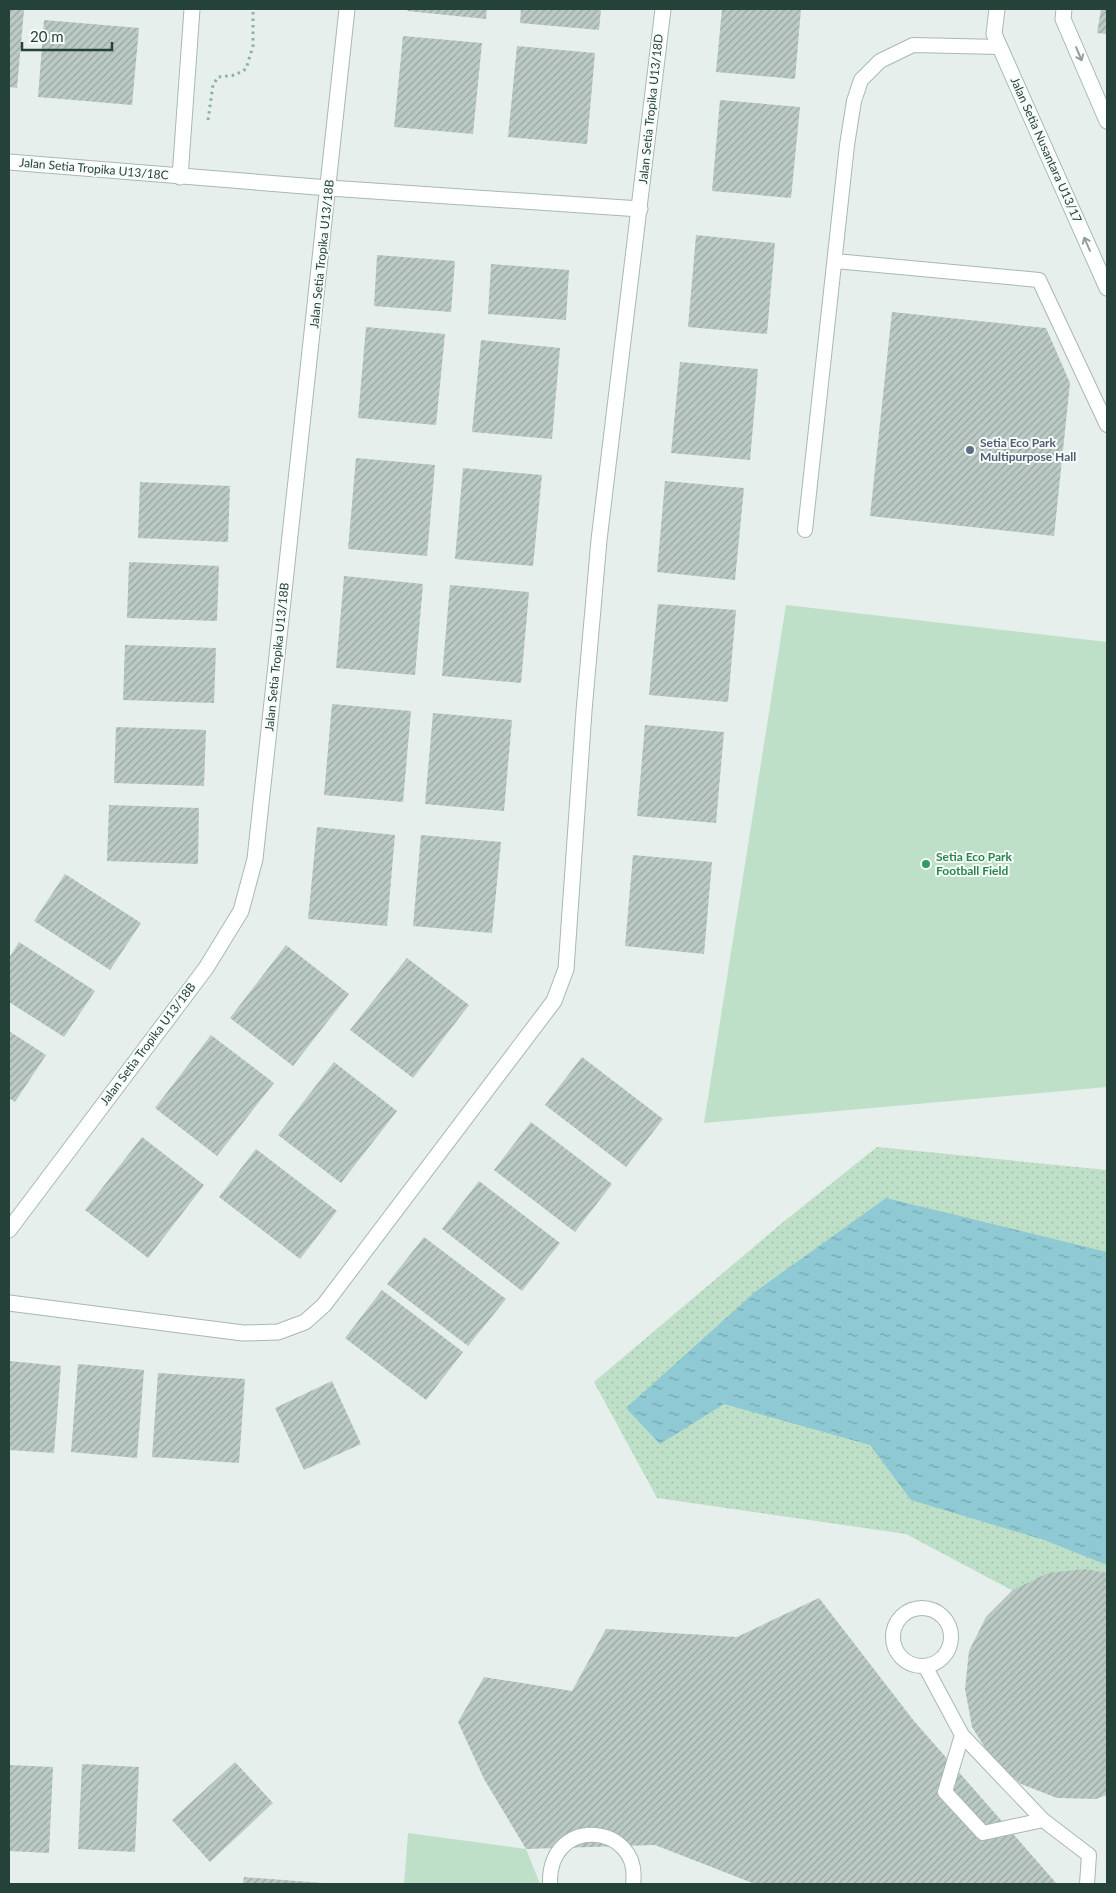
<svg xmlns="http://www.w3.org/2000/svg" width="1116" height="1893" font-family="Lato,sans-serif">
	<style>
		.grass { fill: url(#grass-dots) }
		.pitch { fill: #bfe0c8 }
		.water { fill: url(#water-ripples) }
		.building { fill: url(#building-hatch) }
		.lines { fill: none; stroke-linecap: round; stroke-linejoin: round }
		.service-casing { stroke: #a8b8b2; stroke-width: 16 }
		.minor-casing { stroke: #a8b8b2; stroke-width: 17 }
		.secondary-casing { stroke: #a4bbb3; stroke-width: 17 }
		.path { stroke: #86b3a5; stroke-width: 3; stroke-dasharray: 2.5 4; stroke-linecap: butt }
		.service { stroke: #fff; stroke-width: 14 }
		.minor { stroke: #fff; stroke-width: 15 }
		.secondary { stroke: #fff; stroke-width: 15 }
		.oneway { stroke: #92a09c }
		.service-dot { fill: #5c6f8a; stroke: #f7fbf9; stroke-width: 2 }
		.leisure-dot { fill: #2e9e5b; stroke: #f7fbf9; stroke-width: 2 }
		.labels { text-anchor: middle; stroke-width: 4; stroke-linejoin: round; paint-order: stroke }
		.street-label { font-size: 12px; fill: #24423a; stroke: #f7fbf9 }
		.service-label { font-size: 12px; font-weight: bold; fill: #4e5e75; stroke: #f7fbf9; text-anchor: start }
		.leisure-label { font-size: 12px; font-weight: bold; fill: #27864d; stroke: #f7fbf9; text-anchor: start }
	</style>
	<defs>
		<pattern id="grass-dots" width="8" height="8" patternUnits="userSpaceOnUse" patternTransform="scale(1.25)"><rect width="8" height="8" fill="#bfe0c8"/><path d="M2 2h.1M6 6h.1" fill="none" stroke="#a4c1ad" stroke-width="1.8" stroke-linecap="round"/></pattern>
		<pattern id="water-ripples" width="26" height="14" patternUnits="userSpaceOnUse" patternTransform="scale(1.25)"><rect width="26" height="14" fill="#8ec9d4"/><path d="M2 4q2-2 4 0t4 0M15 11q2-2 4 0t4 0" fill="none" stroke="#74a5ad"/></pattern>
		<pattern id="building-hatch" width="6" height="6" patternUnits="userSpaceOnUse" patternTransform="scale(1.25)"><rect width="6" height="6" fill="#bbcac4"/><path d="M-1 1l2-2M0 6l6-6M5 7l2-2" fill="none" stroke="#98a6a0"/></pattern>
	</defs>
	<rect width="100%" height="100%" fill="#e6efeb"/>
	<path class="grass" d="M 877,1147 L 1107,1170 L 1107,1591 L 1076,1578 L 1019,1594 L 906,1534 L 657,1498 L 594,1382 L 782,1223 Z"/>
	<path class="pitch" d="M 786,605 L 1107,642 L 1107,1087 L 704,1123 Z
		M 408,1833 L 526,1849 L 540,1884 L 404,1884 Z"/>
	<path class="water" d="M 886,1198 L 1107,1252 L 1107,1565 L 1044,1540 L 911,1500 L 870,1445 L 724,1404 L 660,1444 L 626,1408 L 755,1292 Z"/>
	<path class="building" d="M 9,9 L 24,10 L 17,88 L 9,87 Z
		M 408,9 L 487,9 L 486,19 L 407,11 Z
		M 521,9 L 601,9 L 599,30 L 520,23 Z
		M 722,9 L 801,9 L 795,79 L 716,72 Z
		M 1101,9 L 1107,9 L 1107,34 L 1097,33 Z
		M 44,20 L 139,28 L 132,105 L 38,97 Z
		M 403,36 L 482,43 L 473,134 L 394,127 Z
		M 517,46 L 595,53 L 587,144 L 508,137 Z
		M 720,100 L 800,107 L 791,198 L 712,191 Z
		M 696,235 L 775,243 L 767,334 L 688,327 Z
		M 377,255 L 455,261 L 451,312 L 374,306 Z
		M 491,264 L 569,270 L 566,320 L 488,314 Z
		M 892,312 L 1046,328 L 1070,383 L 1054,536 L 870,516 Z
		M 366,327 L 445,334 L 436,425 L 358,418 Z
		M 481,340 L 560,348 L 552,439 L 472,432 Z
		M 680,362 L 758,369 L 750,460 L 671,453 Z
		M 356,458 L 435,465 L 427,556 L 348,549 Z
		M 463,468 L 542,475 L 533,566 L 455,559 Z
		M 665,481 L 744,488 L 735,580 L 657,572 Z
		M 140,482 L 230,486 L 228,542 L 138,538 Z
		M 129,562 L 219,566 L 217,621 L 127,618 Z
		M 344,576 L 423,584 L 415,675 L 336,668 Z
		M 450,585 L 529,592 L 521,683 L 442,676 Z
		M 658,604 L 736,610 L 728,702 L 649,695 Z
		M 125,645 L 216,648 L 214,703 L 123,700 Z
		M 332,704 L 411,711 L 403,802 L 324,795 Z
		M 433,713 L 512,720 L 504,811 L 425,804 Z
		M 645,725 L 724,732 L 716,823 L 637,816 Z
		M 116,727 L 206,730 L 204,786 L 114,783 Z
		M 109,805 L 199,808 L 198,864 L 107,861 Z
		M 317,827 L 395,835 L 387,926 L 308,919 Z
		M 421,835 L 501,842 L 492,933 L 413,926 Z
		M 633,855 L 712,862 L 704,954 L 625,946 Z
		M 65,874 L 141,923 L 110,970 L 34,921 Z
		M 19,942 L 95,991 L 64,1037 L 9,1002 L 9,958 Z
		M 286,945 L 349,994 L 293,1066 L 230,1018 Z
		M 407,958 L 469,1005 L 413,1078 L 350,1030 Z
		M 9,1031 L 46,1055 L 15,1102 L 9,1098 Z
		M 211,1035 L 274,1083 L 217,1156 L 155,1108 Z
		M 582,1057 L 663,1119 L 626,1167 L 545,1105 Z
		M 334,1062 L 397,1111 L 341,1183 L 278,1135 Z
		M 531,1122 L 612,1184 L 575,1232 L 494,1170 Z
		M 142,1137 L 204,1185 L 148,1258 L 85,1210 Z
		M 256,1149 L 337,1211 L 300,1259 L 219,1197 Z
		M 479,1181 L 560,1243 L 522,1291 L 442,1229 Z
		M 424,1237 L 506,1299 L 468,1346 L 387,1284 Z
		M 382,1290 L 463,1352 L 426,1400 L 345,1338 Z
		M 9,1361 L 61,1366 L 54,1453 L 9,1450 Z
		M 78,1364 L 144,1370 L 137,1458 L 71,1452 Z
		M 158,1373 L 245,1379 L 239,1463 L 152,1457 Z
		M 332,1381 L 361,1444 L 304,1470 L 275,1408 Z
		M 1085,1569 L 1107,1573 L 1107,1795 L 1096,1799 L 1057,1798 L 1021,1784 L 992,1759 L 972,1727 L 965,1689 L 969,1651 L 986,1617 L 1013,1590 L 1048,1573 Z
		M 819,1598 L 914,1721 L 1057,1884 L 755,1884 L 655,1845 L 526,1849 L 484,1779 L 458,1722 L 484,1677 L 572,1691 L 606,1629 L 737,1637 Z
		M 235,1762 L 273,1803 L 210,1862 L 172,1820 Z
		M 82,1764 L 139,1767 L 135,1852 L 78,1849 Z
		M 9,1765 L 53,1767 L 49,1853 L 9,1851 Z
		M 244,1877 L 323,1883 L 323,1884 L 243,1884 Z"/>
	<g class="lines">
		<g class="service-casing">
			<path id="service" d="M 835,261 L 1039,280 L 1107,425
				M 805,530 L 847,145 L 854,101 L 861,80 L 880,61 L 913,45 L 1000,47
				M893 1637a29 29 0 1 1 58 0a29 29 0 1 1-58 0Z
				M 925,1666 L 962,1735 L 1043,1820 L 1089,1855 L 1087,1884
				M 962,1735 L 945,1792 L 983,1833 L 1043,1820
				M 550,1884 C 548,1814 642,1823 633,1884"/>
		</g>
		<g class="minor-casing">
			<path id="minor" d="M 9,162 L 329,188 L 640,209
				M 180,177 L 192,9
				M 9,1230 L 206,968 L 241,911 L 255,859 L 347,9
				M 9,1303 L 243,1333 L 278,1332 L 305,1322 L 324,1305 L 554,1001 L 566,969 L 584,711 L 599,540 L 663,9"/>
		</g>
		<g class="secondary-casing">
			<path id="secondary" d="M 997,9 L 994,34 L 1107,288
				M 1064,9 L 1063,19 L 1107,121"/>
		</g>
		<path class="path" d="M 208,120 L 213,85 L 218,77 L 235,75 L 246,69 L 253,46 L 253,9"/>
		<use href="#service" class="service"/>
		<use href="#minor" class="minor"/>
		<use href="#secondary" class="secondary"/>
	</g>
	<defs><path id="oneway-shaft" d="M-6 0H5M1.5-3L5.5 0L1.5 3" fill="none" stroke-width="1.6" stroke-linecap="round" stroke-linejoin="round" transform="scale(1.25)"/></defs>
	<g class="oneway">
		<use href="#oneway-shaft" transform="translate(1079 54) rotate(67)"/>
		<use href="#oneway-shaft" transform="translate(1087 244) rotate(-114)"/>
	</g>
	<circle class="service-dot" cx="970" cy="450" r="5"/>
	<circle class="leisure-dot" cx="926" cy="864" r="5"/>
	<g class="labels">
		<g class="street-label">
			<text transform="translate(651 109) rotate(-84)" y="4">Jalan Setia Tropika U13/18D</text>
			<text transform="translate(1046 150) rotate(66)" y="4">Jalan Setia Nusantara U13/17</text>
			<text transform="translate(94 169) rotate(5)" y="4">Jalan Setia Tropika U13/18C</text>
			<text transform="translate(322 254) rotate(-84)" y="4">Jalan Setia Tropika U13/18B</text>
			<text transform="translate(277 657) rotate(-84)" y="4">Jalan Setia Tropika U13/18B</text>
			<text transform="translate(148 1044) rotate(-53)" y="4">Jalan Setia Tropika U13/18B</text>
		</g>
		<g class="service-label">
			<text x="980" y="447">Setia Eco Park<tspan x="980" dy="14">Multipurpose Hall</tspan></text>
		</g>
		<g class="leisure-label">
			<text x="936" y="861">Setia Eco Park<tspan x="936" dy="14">Football Field</tspan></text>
		</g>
	</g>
	<rect width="1116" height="1893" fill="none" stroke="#24423a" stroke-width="20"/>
	<path d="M22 42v8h90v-8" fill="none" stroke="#24423a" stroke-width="2.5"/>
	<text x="30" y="42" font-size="15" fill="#24423a" stroke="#f7fbf9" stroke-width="4" paint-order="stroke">20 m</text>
</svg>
